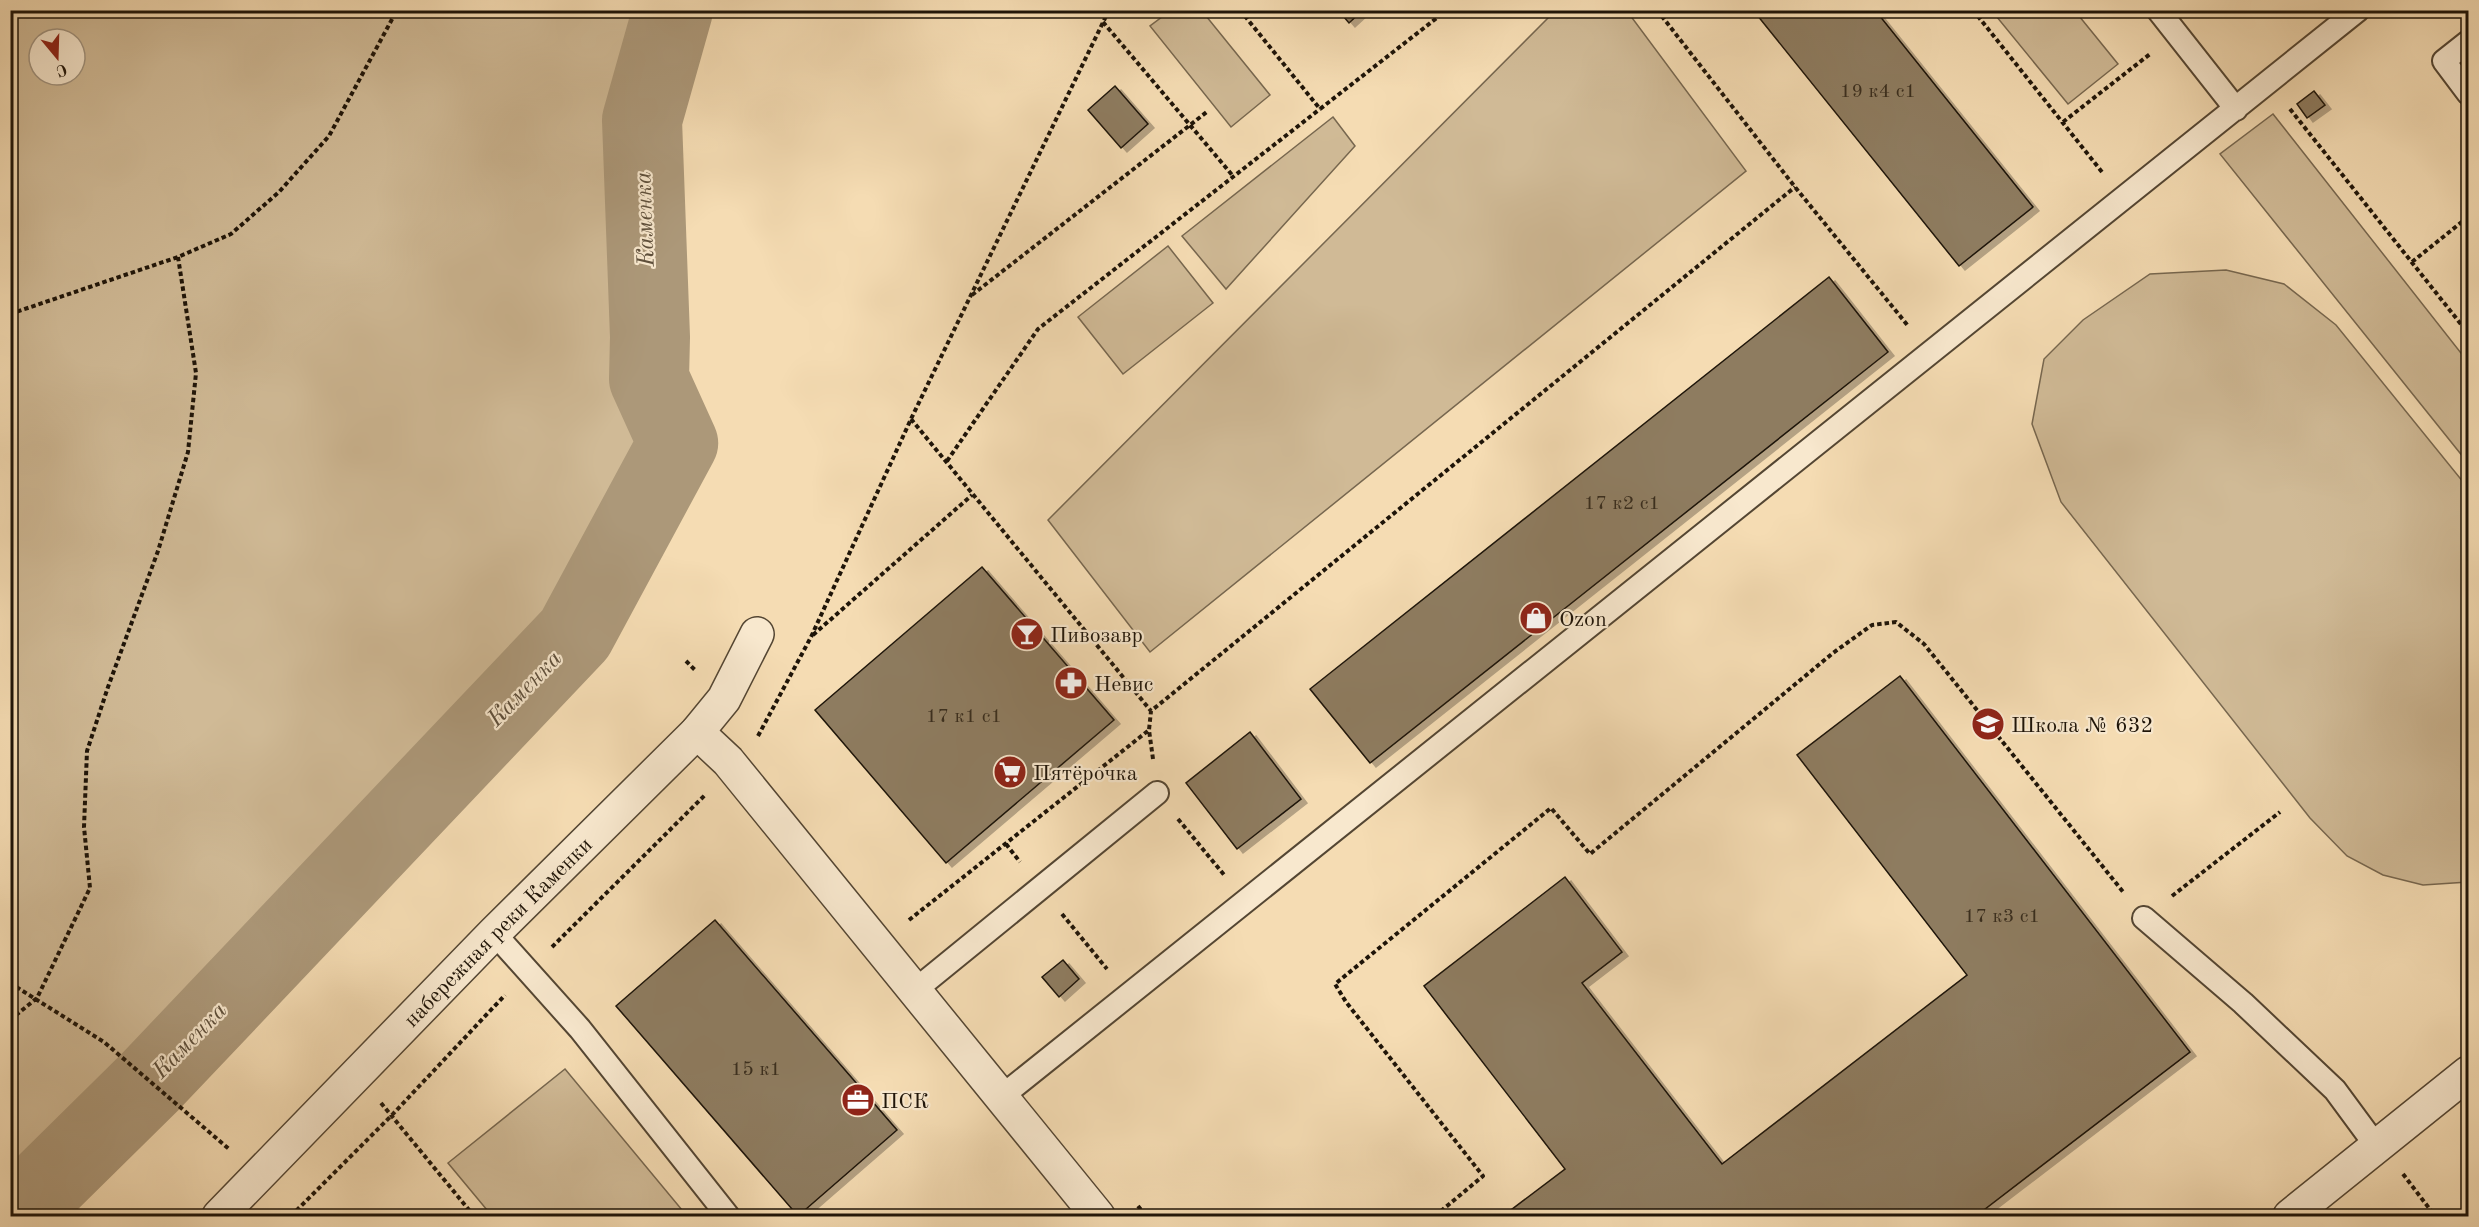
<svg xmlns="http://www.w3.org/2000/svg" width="2479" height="1227" font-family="'Old Standard TT',serif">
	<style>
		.green { fill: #d0ba96; stroke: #77674f; stroke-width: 1.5; fill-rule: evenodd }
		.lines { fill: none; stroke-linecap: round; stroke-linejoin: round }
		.river { stroke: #ac9879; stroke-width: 80 }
		.building { fill: #8e7c61; stroke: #1e1408; stroke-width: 1.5; filter: url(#shadow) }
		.lane-casing { stroke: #544633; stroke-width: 26 }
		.street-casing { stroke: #544633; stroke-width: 36 }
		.path { stroke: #1e1408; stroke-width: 4; stroke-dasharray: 4.5 3; stroke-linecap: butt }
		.lane { stroke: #f8e8ce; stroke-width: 22 }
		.street { stroke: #f8e8ce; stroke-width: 33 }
		.labels { text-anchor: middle; stroke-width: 4.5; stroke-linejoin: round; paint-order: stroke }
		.number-label { font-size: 20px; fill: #3a2e1e }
		.poi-label { font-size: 22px; fill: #1e1408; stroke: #f8e8ce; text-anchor: start }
		.street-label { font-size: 22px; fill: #1e1408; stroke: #f8e8ce }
		.water-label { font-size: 24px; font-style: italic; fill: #5e4f3b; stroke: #f8e8ce }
	</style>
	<defs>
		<filter id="shadow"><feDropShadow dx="6" dy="4" stdDeviation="0" flood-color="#0004"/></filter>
	</defs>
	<rect width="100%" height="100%" fill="#f5dcb3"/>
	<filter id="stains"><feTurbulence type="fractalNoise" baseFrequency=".00333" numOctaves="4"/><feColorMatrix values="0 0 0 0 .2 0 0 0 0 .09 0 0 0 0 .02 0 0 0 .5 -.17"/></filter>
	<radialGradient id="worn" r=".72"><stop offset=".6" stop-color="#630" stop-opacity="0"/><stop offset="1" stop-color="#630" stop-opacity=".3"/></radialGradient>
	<path class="green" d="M 11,10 L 655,11 L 642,120 L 650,337 L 649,379 L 678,443 L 575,634 L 150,1082 L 14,1216 L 10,1216 ZM 39,39 L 75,39 L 75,75 L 39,75 Z
		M 1170,11 L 1202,11 L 1270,95 L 1231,127 L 1150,26 Z
		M 1555,11 L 1627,11 L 1746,171 L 1150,652 L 1048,520 Z
		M 1992,11 L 2075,11 L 2118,64 L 2068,104 Z
		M 2273,114 L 2468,362 L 2468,463 L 2220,154 Z
		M 1333,117 L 1355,146 L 1226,289 L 1182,236 Z
		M 1168,246 L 1213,303 L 1123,374 L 1078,317 Z
		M 2226,270 L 2284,284 L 2336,325 L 2468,488 L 2468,882 L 2423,885 L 2383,875 L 2347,856 L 2310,818 L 2061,502 L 2032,424 L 2044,359 L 2083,320 L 2150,274 Z
		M 565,1069 L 687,1216 L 492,1216 L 448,1163 Z"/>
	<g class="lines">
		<path class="river" d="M 14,1216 L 150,1082 L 575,634 L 678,443 L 649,379 L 650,337 L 642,120 L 673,10"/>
	</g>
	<path class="building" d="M 1338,10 L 1363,10 L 1349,23 Z
		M 1753,10 L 1875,10 L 2033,207 L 1959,266 Z
		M 1115,86 L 1148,124 L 1121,148 L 1088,110 Z
		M 2314,91 L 2325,105 L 2307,118 L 2297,104 Z
		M 1829,277 L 1888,352 L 1370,763 L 1310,689 Z
		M 982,567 L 1114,720 L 946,863 L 815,710 Z
		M 1900,676 L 2190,1052 L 1976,1216 L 1503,1216 L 1565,1169 L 1424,986 L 1565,877 L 1622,952 L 1582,983 L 1722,1164 L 1967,975 L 1797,755 Z
		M 1250,732 L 1301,799 L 1237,849 L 1186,783 Z
		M 715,920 L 897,1130 L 798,1216 L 616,1006 Z
		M 1063,960 L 1079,979 L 1059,997 L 1042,977 Z"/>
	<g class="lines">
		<g class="lane-casing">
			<path id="lane" d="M 2158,10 L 2236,109
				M 2468,42 L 2444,61 L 2468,93
				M 2144,918 L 2243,1003 L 2335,1090 L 2377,1147
				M 494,933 L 580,1029 L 728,1216
				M 914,991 L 1157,793
				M 1001,1097 L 2358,10"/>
		</g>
		<g class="street-casing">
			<g id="street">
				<path d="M 697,732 L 728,761 L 1098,1216"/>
				<path id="s1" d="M 219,1216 L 494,933 L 697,732 L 724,699 L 757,634"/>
				<path d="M 2290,1216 L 2468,1073"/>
			</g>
		</g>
		<path class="path" d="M 1240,10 L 1320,109 L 1447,10
			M 1657,10 L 1795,187 L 1909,327
			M 1973,10 L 2102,172
			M 1103,22 L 1233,176
			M 2290,109 L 2468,333
			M 2063,122 L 2150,54
			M 2412,262 L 2468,217
			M 972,295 L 1208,111
			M 10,314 L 178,257 L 231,234 L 279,192 L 329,136 L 397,10
			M 911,419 L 1151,711
			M 947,461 L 1038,329 L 1320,109
			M 813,635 L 972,495
			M 686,661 L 696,671
			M 758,736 L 811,637 L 911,419 L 1109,10
			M 1153,759 L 1149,730 L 1151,711 L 1795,187
			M 1178,819 L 1225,876
			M 1006,844 L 1020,862
			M 2172,896 L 2280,812
			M 1062,914 L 1107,969
			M 909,920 L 1149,730
			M 552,947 L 706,794
			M 10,983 L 104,1042 L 229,1149
			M 10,1020 L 37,998 L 90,888 L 84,827 L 87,751 L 108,687 L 158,551 L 188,452 L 196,373 L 178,257
			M 381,1103 L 474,1216
			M 2403,1174 L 2435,1216
			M 1138,1206 L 1146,1216
			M 291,1216 L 392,1115 L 505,995
			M 1435,1216 L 1483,1176 L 1346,1002 L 1335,984 L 1551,808 L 1590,854 L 1833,653 L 1872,625 L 1896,622 L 1924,644 L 2124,893"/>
		<use href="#lane" class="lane"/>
		<use href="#street" class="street"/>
	</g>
	<defs>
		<g id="shop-disc" transform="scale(1.725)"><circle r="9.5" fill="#8f2418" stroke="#f8e8ce"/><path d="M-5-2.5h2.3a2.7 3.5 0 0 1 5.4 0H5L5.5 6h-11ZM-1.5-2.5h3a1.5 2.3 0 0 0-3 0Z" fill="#fff"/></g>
		<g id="bar-disc" transform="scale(1.725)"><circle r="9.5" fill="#8f2418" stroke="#f8e8ce"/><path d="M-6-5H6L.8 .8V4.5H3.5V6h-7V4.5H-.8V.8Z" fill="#fff"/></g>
		<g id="pharmacy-disc" transform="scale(1.725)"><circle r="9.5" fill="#8f2418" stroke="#f8e8ce"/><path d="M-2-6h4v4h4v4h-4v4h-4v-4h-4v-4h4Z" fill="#fff"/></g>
		<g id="school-disc" transform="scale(1.725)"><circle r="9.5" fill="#8f2418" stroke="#f8e8ce"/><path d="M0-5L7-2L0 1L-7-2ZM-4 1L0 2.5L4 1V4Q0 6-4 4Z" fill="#fff"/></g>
		<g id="supermarket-disc" transform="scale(1.725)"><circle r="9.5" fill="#8f2418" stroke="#f8e8ce"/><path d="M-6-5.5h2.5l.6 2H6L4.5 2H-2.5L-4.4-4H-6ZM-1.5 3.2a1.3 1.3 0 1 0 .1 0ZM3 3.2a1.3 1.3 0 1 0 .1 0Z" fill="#fff"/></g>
		<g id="office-disc" transform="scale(1.725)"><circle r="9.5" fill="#8f2418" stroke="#f8e8ce"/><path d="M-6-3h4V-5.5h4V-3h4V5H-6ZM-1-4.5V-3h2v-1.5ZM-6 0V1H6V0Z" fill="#fff"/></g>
	</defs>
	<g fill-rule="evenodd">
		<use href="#shop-disc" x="1536" y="618"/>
		<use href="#bar-disc" x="1027" y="634"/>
		<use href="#pharmacy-disc" x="1071" y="683"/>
		<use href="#school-disc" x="1988" y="724"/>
		<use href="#supermarket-disc" x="1010" y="772"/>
		<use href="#office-disc" x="858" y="1100"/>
	</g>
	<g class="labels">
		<g class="number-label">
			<text x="1878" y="97">19 к4 с1</text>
			<text x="1622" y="509">17 к2 с1</text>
			<text x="964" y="722">17 к1 с1</text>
			<text x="2002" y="922">17 к3 с1</text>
			<text x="756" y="1075">15 к1</text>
		</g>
		<g class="poi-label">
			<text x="1559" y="626">Ozon</text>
			<text x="1050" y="642">Пивозавр</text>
			<text x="1094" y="691">Невис</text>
			<text x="2011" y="732">Школа № 632</text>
			<text x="1033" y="780">Пятёрочка</text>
			<text x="881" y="1108">ПСК</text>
		</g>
		<g class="street-label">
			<text dy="8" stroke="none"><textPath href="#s1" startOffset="398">набережная реки Каменки</textPath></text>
		</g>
		<g class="water-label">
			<text transform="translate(644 219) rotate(-92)" y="8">Каменка</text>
			<text transform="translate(524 688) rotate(-46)" y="8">Каменка</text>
			<text transform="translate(189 1040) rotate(-46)" y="8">Каменка</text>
		</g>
	</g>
	<rect width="2479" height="1227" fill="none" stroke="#f5dcb3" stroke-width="36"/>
	<rect x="12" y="12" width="2455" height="1203" fill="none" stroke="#1e1408" stroke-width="3"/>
	<rect x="18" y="18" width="2443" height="1191" fill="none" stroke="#1e1408" stroke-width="1.5"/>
	<g transform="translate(57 57) rotate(161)"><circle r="28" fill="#f8e8ce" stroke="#a1937f" stroke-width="1.5"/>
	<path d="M0-4.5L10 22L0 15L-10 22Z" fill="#8f2418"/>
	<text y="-9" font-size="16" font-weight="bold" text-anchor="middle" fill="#1e1408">С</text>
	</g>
	<rect width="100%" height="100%" filter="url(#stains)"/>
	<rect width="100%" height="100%" fill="url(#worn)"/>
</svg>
